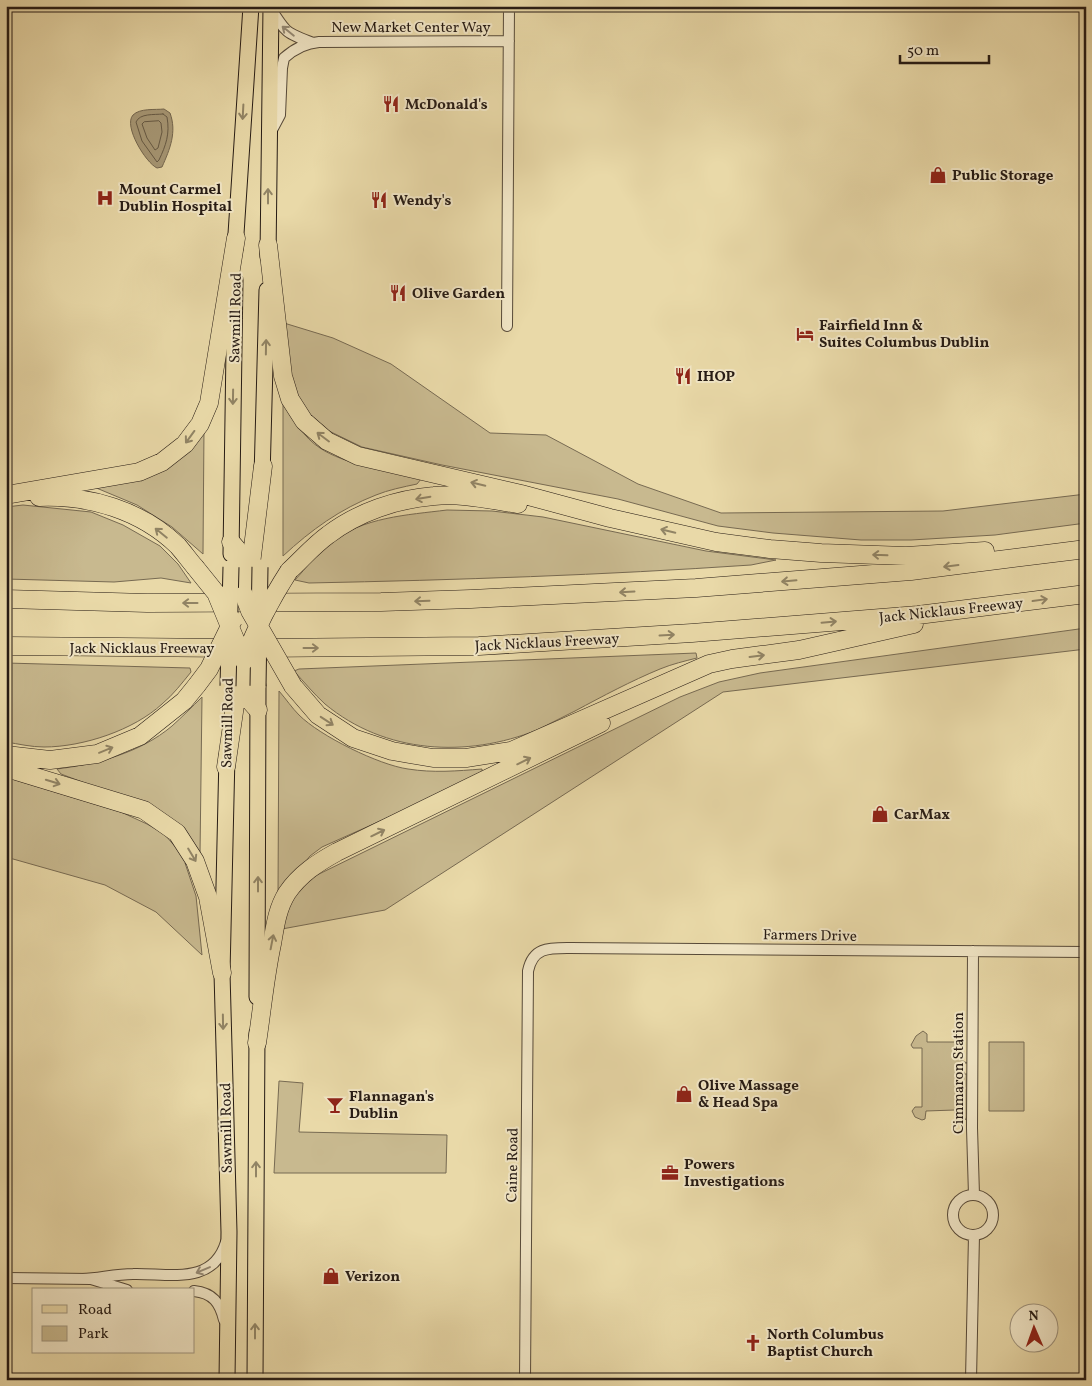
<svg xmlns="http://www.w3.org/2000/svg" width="1092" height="1386" font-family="Vollkorn,serif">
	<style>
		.green { fill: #c8b98f; stroke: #776a52 }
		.water { fill: #a79876; stroke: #73664f }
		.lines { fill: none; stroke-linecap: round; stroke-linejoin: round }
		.shore { stroke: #665a45; stroke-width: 1 }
		.minor-casing { stroke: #574a39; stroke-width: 12 }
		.primary-casing { stroke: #261b14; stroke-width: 17 }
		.motorway-casing { stroke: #261b14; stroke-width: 19 }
		.minor { stroke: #f1e6c6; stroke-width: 10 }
		.primary { stroke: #e9d9a8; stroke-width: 15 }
		.motorway { stroke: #e9d9a8; stroke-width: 18 }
		.primary-bridge-casing { stroke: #261b14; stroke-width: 17; stroke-linecap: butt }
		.motorway-bridge-casing { stroke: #261b14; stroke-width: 19; stroke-linecap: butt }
		.primary-bridge { stroke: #e9d9a8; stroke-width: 15 }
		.motorway-bridge { stroke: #e9d9a8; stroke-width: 18 }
		.oneway { stroke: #968b76 }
		.oneway2 { stroke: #918465 }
		.labels { text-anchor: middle; stroke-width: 4; stroke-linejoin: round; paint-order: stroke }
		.street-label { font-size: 15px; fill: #261b14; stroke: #f1e6c6 }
		.poi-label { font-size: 15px; font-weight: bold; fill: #261b14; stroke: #f1e6c6; text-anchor: start }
	</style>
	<rect width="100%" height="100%" fill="#e9d9a8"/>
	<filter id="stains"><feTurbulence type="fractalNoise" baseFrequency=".004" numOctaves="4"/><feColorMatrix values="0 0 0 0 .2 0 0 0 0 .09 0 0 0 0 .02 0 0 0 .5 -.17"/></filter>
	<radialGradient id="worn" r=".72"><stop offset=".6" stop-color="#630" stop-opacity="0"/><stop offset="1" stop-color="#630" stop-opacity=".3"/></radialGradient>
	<path class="green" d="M 284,323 L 333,338 L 391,364 L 490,433 L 546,435 L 638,484 L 721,513 L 943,511 L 1086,494 L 1086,523 L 995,535 L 911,540 L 861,540 L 773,533 L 718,526 L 618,499 L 442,465 L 362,447 L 329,431 L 306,411 L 291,386 Z
		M 283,404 C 293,419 304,438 320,448 C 343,464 392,472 421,479 L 417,484 C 403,487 388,490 376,495 C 340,509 311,530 283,556 Z
		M 204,428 L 203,554 L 172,527 L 137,505 L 94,487 L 123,482 Z
		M 23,505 L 91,512 L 123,525 L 160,546 L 178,564 L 191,583 L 161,578 L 114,582 L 6,579 L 6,507 Z
		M 447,510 L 492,511 L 543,517 L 706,551 L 776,560 L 751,565 C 604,575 457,580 309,583 L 295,580 C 306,568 317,553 330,543 C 363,517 407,515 447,510 Z
		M 1086,628 L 1086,649 L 723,692 L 385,910 L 282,929 C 289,900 293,895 315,876 L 680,697 L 719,682 L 760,673 Z
		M 696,653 L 697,658 C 685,661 672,664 660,669 C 631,681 603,696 575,711 C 562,717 550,724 537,730 C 467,758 385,754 325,704 C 314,694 304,682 294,671 L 299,669 Z
		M 6,663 L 190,668 L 191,672 C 182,683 173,695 162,704 C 134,730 83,747 44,747 C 31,747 19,744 6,742 Z
		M 279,691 C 286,699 292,708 299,715 C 320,736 379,765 408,769 C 433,773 457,771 482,769 L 482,773 L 434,797 L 322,847 L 310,856 L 278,895 Z
		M 202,697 L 200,855 L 159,811 L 61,774 L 57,769 C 97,764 140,753 172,726 C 182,717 192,707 202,697 Z
		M 6,777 L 121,812 L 147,824 L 164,834 L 188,861 L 185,863 L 196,896 L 202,955 L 156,912 L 105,885 L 6,857 Z
		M 923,1031 L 927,1034 L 927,1042 L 957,1042 L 957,1058 L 967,1063 L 964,1063 L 964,1074 L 967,1074 L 967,1117 L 965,1120 L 956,1118 L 955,1110 L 926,1111 L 925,1119 L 922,1120 L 915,1117 L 912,1111 L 915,1107 L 922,1107 L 922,1048 L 913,1048 L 911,1045 L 916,1036 Z
		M 989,1042 L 1024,1042 L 1024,1111 L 989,1111 Z
		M 279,1081 L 303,1083 L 299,1132 L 447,1135 L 446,1173 L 274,1173 Z"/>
	<path class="water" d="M 164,109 L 170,113 C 177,132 170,149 162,167 L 157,168 C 146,163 123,126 133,115 C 140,108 155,110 164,109 Z"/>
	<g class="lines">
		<path class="shore" d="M 163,114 L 167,117 C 170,134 166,145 159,160 L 157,162 L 142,141 L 136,122 C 140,113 154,115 163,114 Z
			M 159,121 L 161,123 L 162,132 L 158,148 L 155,150 L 147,138 L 142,124 L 144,122 Z"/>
		<g class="minor-casing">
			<path id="minor" d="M 271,9 C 286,33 286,33 313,43
				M 271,132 L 280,115 L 282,68 L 284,58 C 294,49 306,43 319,42 L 509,41
				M 507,326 L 509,6
				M 973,951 L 972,1128 L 974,1195
				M953 1215a20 20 0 1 1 40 0a20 20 0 1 1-40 0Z
				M 6,1278 L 91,1279 L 127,1290
				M 83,1279 C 100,1278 116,1274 133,1274 C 169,1273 213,1286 226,1242
				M 194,1291 C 213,1293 220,1303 224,1320
				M 525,1380 L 528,971 C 533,947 549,948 570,948 L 1086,952
				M 971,1380 L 974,1235"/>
		</g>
		<g class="primary-casing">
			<path id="primary" d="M 235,249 L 251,6
				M 268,257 L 271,6
				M 262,477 L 267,290
				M 231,554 L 235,280
				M 227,755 L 222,973 L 229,1232 L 227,1380
				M 257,997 L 258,686
				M 255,1380 L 257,1033"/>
		</g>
		<g class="motorway-casing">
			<path id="motorway" d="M 268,245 L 283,376 L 290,399 L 304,421 L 327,441 L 358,456 L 521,494 L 610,518 L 716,542 L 770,549 L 821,553 L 906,556 L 985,551
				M 6,495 L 139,472 L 162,462 L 185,444 L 200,424 L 209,403 L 236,238
				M 39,497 C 89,495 141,510 178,546 C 184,553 189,560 195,567
				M 231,542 L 237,549 L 243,587
				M 289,571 C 302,559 314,545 328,535 C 358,512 397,499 434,496 C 462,493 490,500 518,504
				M 244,595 L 250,572 L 263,466
				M 6,599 L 147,603 L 381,602 L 471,599 L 696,588 L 911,571 L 1086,549
				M 6,646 L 233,648
				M 259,648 L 479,646 L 692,633 L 918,615 L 1086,594
				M 246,672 L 250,701 L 258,710
				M 293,686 L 318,715 L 353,738 L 392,751 L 433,758 L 466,758 L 511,751 L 709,664 L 732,659 L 799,650 L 914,624
				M 6,755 L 50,760 L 97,754 L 140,736 L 184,701 L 197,685
				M 226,767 L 235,705 L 244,661
				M 6,768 L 144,810 L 177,833 L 195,861 L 208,897 L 222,973
				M 257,1043 C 262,1010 265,977 272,944 C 275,927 277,909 287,893 C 300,874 317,863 337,852 L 601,723"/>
		</g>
		<use href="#minor" class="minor"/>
		<use href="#primary" class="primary"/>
		<use href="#motorway" class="motorway"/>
		<g class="primary-bridge-casing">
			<path id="primary-bridge" d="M 228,686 L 231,567
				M 258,686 L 260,567"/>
		</g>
		<g class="motorway-bridge-casing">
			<path id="motorway-bridge" d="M 195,567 L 216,593 L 244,661
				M 244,595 L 250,611 L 293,686
				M 244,661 C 255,629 271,599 289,571
				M 197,685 L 209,669 L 233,620"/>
		</g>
		<use href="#primary-bridge" class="primary-bridge"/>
		<use href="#motorway-bridge" class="motorway-bridge"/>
	</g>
	<defs><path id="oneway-shaft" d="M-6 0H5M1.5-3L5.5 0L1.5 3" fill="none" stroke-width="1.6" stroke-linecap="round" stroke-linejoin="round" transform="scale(1.25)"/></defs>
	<g class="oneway">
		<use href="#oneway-shaft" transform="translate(288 31) rotate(-141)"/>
		<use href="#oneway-shaft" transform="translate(203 1270) rotate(157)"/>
	</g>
	<g class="oneway2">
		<use href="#oneway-shaft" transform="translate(243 112) rotate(93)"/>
		<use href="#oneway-shaft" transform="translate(268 196) rotate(-90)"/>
		<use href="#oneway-shaft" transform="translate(266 347) rotate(-89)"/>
		<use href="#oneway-shaft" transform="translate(233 397) rotate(91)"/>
		<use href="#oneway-shaft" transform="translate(190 437) rotate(126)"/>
		<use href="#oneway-shaft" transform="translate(323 437) rotate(-143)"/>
		<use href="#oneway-shaft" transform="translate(478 484) rotate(-167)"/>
		<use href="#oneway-shaft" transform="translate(423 498) rotate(170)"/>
		<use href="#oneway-shaft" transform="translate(668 531) rotate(-167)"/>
		<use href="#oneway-shaft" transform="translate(161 533) rotate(-141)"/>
		<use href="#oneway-shaft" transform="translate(880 555) rotate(-178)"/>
		<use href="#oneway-shaft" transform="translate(951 566) rotate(173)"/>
		<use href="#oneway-shaft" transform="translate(789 581) rotate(175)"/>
		<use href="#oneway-shaft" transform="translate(627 592) rotate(177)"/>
		<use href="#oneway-shaft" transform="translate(1040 600) rotate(-8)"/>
		<use href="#oneway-shaft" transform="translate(422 601) rotate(178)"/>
		<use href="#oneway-shaft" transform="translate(190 603) rotate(180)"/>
		<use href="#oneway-shaft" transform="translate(829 622) rotate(-5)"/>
		<use href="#oneway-shaft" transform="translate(667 635) rotate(-3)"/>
		<use href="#oneway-shaft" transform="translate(311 648)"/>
		<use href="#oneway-shaft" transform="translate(757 656) rotate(-7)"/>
		<use href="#oneway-shaft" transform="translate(327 721) rotate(33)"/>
		<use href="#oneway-shaft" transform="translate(106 750) rotate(-22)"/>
		<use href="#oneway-shaft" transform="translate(524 761) rotate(-26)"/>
		<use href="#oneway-shaft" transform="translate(53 782) rotate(17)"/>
		<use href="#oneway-shaft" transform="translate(378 833) rotate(-26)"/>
		<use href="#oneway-shaft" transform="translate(192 855) rotate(59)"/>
		<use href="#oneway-shaft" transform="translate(258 884) rotate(-90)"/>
		<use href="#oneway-shaft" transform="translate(272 942) rotate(-79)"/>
		<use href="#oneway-shaft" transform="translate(223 1022) rotate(89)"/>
		<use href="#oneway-shaft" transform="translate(256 1169) rotate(-90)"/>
		<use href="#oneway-shaft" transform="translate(255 1331) rotate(-90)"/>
	</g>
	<defs>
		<g id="restaurant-bare" transform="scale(1.35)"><path d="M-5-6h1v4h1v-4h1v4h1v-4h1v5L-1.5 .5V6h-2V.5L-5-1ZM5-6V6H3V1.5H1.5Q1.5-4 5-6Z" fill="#8f2418" stroke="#f1e6c6" stroke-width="2.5" paint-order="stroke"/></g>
		<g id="shop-bare" transform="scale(1.35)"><path d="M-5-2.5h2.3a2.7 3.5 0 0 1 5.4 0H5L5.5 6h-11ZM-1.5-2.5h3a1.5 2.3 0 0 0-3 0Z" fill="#8f2418" stroke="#f1e6c6" stroke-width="2.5" paint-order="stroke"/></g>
		<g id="hospital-bare" transform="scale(1.35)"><path d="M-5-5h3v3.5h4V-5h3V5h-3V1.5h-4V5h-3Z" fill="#8f2418" stroke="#f1e6c6" stroke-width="2.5" paint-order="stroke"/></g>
		<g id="hotel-bare" transform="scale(1.35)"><path d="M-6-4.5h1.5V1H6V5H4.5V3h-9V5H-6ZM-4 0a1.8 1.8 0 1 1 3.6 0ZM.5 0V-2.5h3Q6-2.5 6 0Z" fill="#8f2418" stroke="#f1e6c6" stroke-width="2.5" paint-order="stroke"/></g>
		<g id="bar-bare" transform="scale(1.35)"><path d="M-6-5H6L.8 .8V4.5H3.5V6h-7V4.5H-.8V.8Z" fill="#8f2418" stroke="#f1e6c6" stroke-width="2.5" paint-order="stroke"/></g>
		<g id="office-bare" transform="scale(1.35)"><path d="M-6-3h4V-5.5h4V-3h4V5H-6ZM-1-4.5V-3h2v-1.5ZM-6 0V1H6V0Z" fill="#8f2418" stroke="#f1e6c6" stroke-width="2.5" paint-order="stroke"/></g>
		<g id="church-bare" transform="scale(1.35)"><path d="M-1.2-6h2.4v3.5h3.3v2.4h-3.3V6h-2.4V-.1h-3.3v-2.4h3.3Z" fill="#8f2418" stroke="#f1e6c6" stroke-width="2.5" paint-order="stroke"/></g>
	</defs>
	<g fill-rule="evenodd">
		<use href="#restaurant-bare" x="391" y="104"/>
		<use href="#shop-bare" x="938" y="175"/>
		<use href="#hospital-bare" x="105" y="198"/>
		<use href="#restaurant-bare" x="379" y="200"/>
		<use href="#restaurant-bare" x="398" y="293"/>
		<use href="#hotel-bare" x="805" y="334"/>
		<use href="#restaurant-bare" x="683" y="376"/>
		<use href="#shop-bare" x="880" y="814"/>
		<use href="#shop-bare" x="684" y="1094"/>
		<use href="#bar-bare" x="335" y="1105"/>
		<use href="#office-bare" x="670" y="1173"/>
		<use href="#shop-bare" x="331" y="1276"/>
		<use href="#church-bare" x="753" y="1343"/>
	</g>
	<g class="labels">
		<g class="street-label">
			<text x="411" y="32">New Market Center Way</text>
			<text transform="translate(235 318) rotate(-89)" y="5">Sawmill Road</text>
			<text transform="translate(951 610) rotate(-6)" y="5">Jack Nicklaus Freeway</text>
			<text transform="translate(547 642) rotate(-3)" y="5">Jack Nicklaus Freeway</text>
			<text x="142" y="653">Jack Nicklaus Freeway</text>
			<text transform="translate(227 723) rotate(-89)" y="5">Sawmill Road</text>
			<text transform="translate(810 935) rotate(1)" y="5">Farmers Drive</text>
			<text transform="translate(958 1073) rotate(-90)" y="5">Cimmaron Station</text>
			<text transform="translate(226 1128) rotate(-91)" y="5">Sawmill Road</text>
			<text transform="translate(512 1165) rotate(-89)" y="5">Caine Road</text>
		</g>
		<g class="poi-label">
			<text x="405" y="109">McDonald's</text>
			<text x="952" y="180">Public Storage</text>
			<text x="119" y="194">Mount Carmel<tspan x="119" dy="17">Dublin Hospital</tspan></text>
			<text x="393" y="205">Wendy's</text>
			<text x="412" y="298">Olive Garden</text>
			<text x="819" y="330">Fairfield Inn &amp;<tspan x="819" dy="17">Suites Columbus Dublin</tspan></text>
			<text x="697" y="381">IHOP</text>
			<text x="894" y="819">CarMax</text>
			<text x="698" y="1090">Olive Massage<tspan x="698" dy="17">&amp; Head Spa</tspan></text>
			<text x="349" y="1101">Flannagan's<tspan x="349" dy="17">Dublin</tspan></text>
			<text x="684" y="1169">Powers<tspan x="684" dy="17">Investigations</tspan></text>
			<text x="345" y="1281">Verizon</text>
			<text x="767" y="1339">North Columbus<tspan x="767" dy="17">Baptist Church</tspan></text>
		</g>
	</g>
	<rect width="1092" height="1386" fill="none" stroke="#e9d9a8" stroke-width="25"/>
	<rect x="8" y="8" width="1077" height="1371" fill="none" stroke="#261b14" stroke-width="2.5"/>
	<rect x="12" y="12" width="1067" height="1361" fill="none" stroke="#261b14"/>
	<rect x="32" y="1288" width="162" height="65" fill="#f1e6c6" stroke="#a0957f"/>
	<rect x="42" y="1305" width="25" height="8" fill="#e9d9a8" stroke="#a0957f"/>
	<text x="78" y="1314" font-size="15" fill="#261b14">Road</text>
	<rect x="42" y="1326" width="25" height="15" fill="#c8b98f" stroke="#a0957f"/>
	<text x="78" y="1338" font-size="15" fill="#261b14">Park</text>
	<g transform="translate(1034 1328) rotate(358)"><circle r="24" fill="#f1e6c6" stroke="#a0957f"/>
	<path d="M0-4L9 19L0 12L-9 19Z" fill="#8f2418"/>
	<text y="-8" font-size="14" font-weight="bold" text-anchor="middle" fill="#261b14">N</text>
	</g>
	<path d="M900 55v8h89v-8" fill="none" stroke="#261b14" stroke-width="2.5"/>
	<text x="907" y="55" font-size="15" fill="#261b14" stroke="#f1e6c6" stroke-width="4" paint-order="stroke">50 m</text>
	<rect width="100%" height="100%" filter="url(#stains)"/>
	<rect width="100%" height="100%" fill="url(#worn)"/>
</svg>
